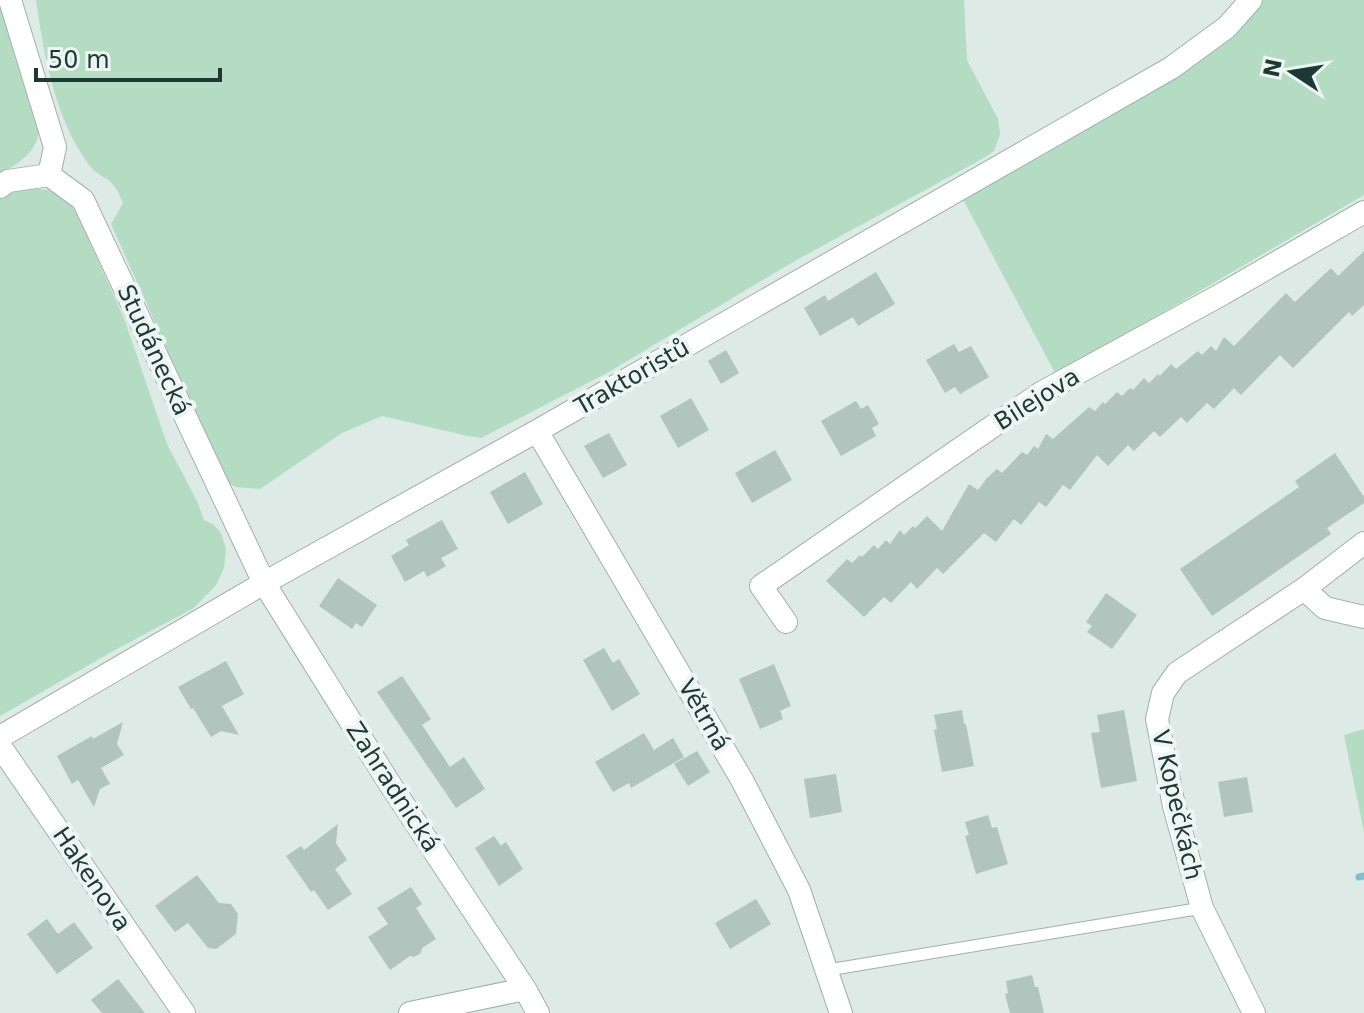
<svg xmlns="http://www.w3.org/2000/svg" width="1364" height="1013" font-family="'DejaVu Sans',sans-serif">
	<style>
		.green { fill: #b4dcc3 }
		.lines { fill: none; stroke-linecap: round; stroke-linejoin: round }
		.stream { stroke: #81bed2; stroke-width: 7 }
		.building { fill: #b2c4be }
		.lane-casing { stroke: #a0b1ad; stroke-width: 13 }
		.street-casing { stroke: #a0b1ad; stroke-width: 24 }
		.lane { stroke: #fff; stroke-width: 11 }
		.street { stroke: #fff; stroke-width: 22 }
		.labels { text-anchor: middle; stroke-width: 8; stroke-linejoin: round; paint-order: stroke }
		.street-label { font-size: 24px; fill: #1e3935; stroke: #edf6f3 }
	</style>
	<rect width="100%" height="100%" fill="#ddeae5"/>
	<path class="green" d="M 0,0 L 41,121 C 38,152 25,159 0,174 Z
		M 36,0 L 964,0 L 967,60 L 998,119 L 1000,134 L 994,151 L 982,159 L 793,262 L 607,373 L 481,438 L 468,436 L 382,416 L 342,433 L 260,489 L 235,487 L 225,480 L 111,224 L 123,203 C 120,197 118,190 114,186 C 109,178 96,175 90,166 C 55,120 44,56 36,0 Z
		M 1260,0 L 1364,0 L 1364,195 L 1056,375 L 958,190 Z
		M 31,188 L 48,190 L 67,198 L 81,222 L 125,321 L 167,444 L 197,501 L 204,520 L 213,524 L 221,533 L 226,549 L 224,568 L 216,585 L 194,608 L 115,650 L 0,716 L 0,198 L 13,191 Z
		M 1364,729 L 1364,832 L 1344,735 Z"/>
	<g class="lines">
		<path class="stream" d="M 1359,877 L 1364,876"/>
	</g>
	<path class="building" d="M 1364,251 L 1364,305 L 1352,316 L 1349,312 L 1293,368 L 1280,355 L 1241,395 L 1234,388 L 1214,409 L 1207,403 L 1187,423 L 1181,417 L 1160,437 L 1154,431 L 1134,451 L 1128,445 L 1108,466 L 1097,455 L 1070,490 L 1063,485 L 1046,507 L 1039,502 L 1021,525 L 1014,519 L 996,542 L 984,533 L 943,574 L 937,568 L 917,589 L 911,582 L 891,603 L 884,597 L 864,617 L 826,581 L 847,559 L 852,563 L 860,555 L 862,557 L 874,545 L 878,549 L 886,540 L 890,544 L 900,530 L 904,535 L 913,526 L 915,528 L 927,516 L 942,531 L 969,484 L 978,490 L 987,478 L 997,469 L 1002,473 L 1022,452 L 1027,455 L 1034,446 L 1038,449 L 1046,434 L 1053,439 L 1089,407 L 1095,411 L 1103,402 L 1105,404 L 1117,392 L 1122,396 L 1130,388 L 1133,390 L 1144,378 L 1149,383 L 1158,374 L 1160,376 L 1171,364 L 1176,369 L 1198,351 L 1202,355 L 1211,346 L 1216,351 L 1224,337 L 1234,346 L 1286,293 L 1295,302 L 1331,268 L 1338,276 Z
		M 876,272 L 895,304 L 858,326 L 853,317 L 820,336 L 804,308 L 825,295 L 828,301 Z
		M 954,344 L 959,352 L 971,346 L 989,377 L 960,394 L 955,387 L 945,393 L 926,360 Z
		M 726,350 L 739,373 L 721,384 L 708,361 Z
		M 691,398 L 709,430 L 678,448 L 660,416 Z
		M 856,401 L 861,409 L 868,405 L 879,424 L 872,428 L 876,436 L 841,456 L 821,421 Z
		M 609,433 L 627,465 L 603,478 L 584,446 Z
		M 775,450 L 792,480 L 752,503 L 735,473 Z
		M 1335,453 L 1364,497 L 1364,503 L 1327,528 L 1331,534 L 1212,616 L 1180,569 L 1299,487 L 1295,481 Z
		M 525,472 L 543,504 L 508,524 L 490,492 Z
		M 442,520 L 458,549 L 441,558 L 446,566 L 427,577 L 424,571 L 405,582 L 391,556 L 409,545 L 406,540 Z
		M 338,578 L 377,605 L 362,627 L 356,623 L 352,629 L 319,606 Z
		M 1106,593 L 1137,615 L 1112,649 L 1087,632 L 1092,626 L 1086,622 Z
		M 604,648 L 613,663 L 619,659 L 640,694 L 612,711 L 583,660 Z
		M 226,661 L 244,694 L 222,706 L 239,735 L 221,731 L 211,737 L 193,708 L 191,709 L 178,687 Z
		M 774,664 L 791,706 L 780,711 L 783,719 L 760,729 L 739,679 Z
		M 402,676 L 431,719 L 422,725 L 450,767 L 464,757 L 485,789 L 456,808 L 377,692 Z
		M 962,710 L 964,724 L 966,724 L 974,766 L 942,772 L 934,730 L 937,729 L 934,715 Z
		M 1124,710 L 1137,781 L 1101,788 L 1091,733 L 1100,732 L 1097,715 Z
		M 123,722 L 117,744 L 124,755 L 101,768 L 110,784 L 100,789 L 94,807 L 78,780 L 72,784 L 57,756 L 92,736 L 93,739 Z
		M 644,733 L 654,750 L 673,738 L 684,757 L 631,788 L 629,783 L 613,792 L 595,762 Z
		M 697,751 L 710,772 L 688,786 L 674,764 Z
		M 836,774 L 842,812 L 810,818 L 804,779 Z
		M 1247,777 L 1253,812 L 1224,817 L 1218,782 Z
		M 988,815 L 992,828 L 997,827 L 1008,864 L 976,874 L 965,836 L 969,835 L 965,822 Z
		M 338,824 L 336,843 L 347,860 L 335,869 L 352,894 L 328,910 L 314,890 L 311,892 L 286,856 L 301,846 L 304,850 Z
		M 494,836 L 501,846 L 506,842 L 523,869 L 499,886 L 475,848 Z
		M 197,875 L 219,903 L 231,904 L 238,914 L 236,934 L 216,949 L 208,948 L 188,923 L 175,932 L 155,906 Z
		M 411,887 L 422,904 L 416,908 L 436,939 L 422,948 L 421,953 L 414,957 L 410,956 L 390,970 L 368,937 L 388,924 L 377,908 Z
		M 756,899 L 771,924 L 730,949 L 715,923 Z
		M 47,919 L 58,934 L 74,922 L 93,948 L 57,974 L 27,934 Z
		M 1032,975 L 1035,987 L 1038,987 L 1044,1013 L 1010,1013 L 1005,994 L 1008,993 L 1006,981 Z
		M 118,979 L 145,1013 L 102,1013 L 91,1000 Z"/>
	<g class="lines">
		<g class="lane-casing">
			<path id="lane" d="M 828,970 L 1202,908"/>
		</g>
		<g class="street-casing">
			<path id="street" d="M 10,0 L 55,147 L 49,175
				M 0,187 L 8,181 L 49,175 L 83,200 L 264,583 L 386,778 L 525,989 L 538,1013
				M 537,431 L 742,780 L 799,890 L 841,1013
				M 1304,589 L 1325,608 L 1364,617
				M 786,622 L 761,586 L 1041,393 L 1224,293 L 1364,212
				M 0,737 L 264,583 L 537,431 L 1171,68 L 1227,27 L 1251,0
				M 0,746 L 184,1013
				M 410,1013 L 525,989
				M 1254,1013 L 1202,908 L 1174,806 L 1157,719 L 1163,693 L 1177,673 L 1304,589 L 1364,543"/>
		</g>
		<use href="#lane" class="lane"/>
		<use href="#street" class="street"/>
	</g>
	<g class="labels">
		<g class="street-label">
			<text transform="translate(154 350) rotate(65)" y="8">Studánecká</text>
			<text transform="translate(632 377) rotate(-30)" y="8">Traktoristů</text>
			<text transform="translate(1037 399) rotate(-32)" y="8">Bilejova</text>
			<text transform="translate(704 715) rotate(60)" y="8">Větrná</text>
			<text transform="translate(393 787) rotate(57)" y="8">Zahradnická</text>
			<text transform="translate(1177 805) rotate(77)" y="8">V Kopečkách</text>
			<text transform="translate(92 879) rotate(56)" y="8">Hakenova</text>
		</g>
	</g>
	<g transform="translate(1292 72) rotate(282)" stroke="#edf6f3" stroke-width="6" paint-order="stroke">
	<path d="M0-6L14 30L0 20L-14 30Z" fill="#1e3935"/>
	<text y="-12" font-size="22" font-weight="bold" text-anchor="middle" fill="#1e3935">N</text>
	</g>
	<path d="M36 68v12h184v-12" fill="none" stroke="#1e3935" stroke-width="4"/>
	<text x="48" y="68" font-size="24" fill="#1e3935" stroke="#edf6f3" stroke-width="6" paint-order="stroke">50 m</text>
</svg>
